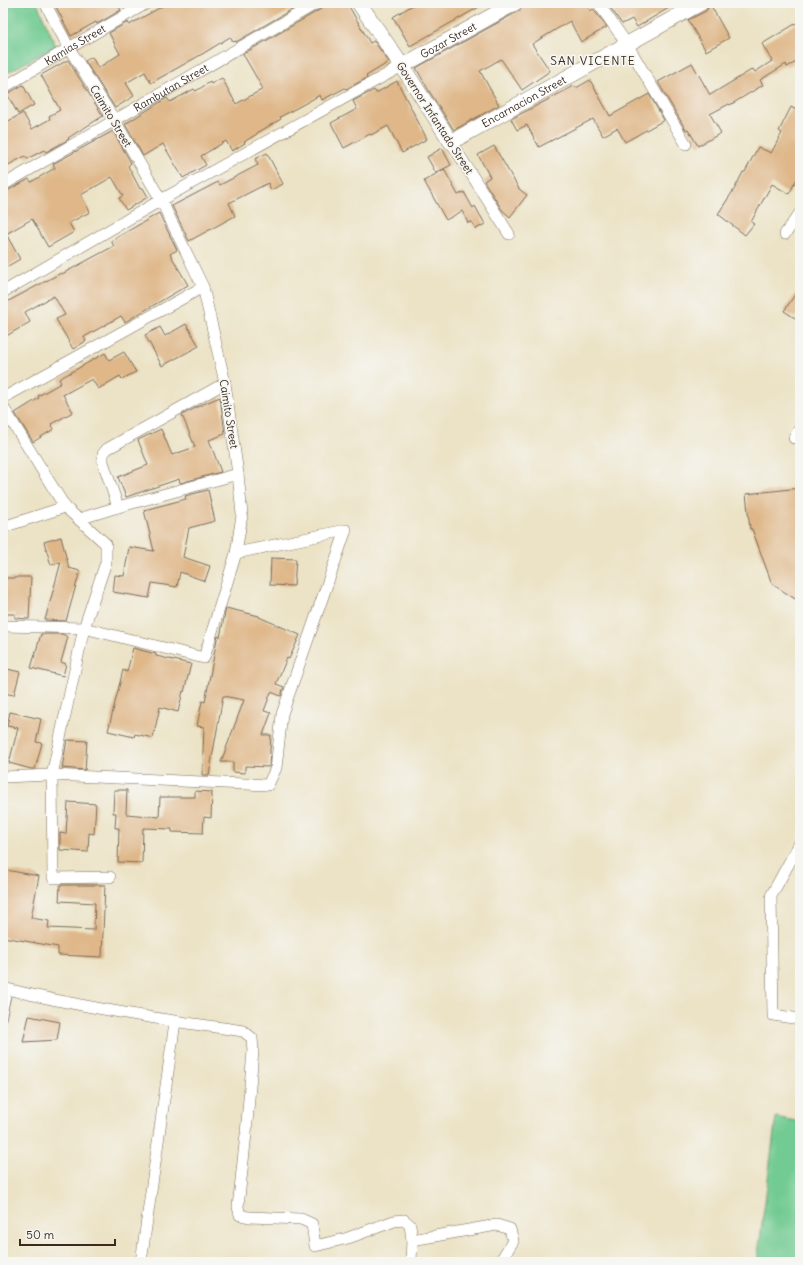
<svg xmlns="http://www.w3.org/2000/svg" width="803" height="1265" font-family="Delius,sans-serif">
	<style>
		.green { fill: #72cb92; stroke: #567a58 }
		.building { fill: #dfb789 }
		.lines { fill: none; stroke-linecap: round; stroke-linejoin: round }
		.lane-casing { stroke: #796b59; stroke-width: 7 }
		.street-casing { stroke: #796b59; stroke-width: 12 }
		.secondary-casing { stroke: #796b59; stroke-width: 16 }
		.lane { stroke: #fff; stroke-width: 5.5 }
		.street { stroke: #fff; stroke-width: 11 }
		.secondary { stroke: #fff; stroke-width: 15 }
		.labels { text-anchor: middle; stroke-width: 3.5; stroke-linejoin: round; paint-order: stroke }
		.street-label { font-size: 11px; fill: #3b2a1e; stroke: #f6f6f2 }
		.neighbourhood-label { font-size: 12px; letter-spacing: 1px; fill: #3b2a1e; stroke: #f6f6f2 }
	</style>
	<rect width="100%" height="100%" fill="#f6f6f2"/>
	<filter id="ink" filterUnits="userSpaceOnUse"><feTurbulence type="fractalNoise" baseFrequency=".025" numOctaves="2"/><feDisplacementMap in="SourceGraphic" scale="8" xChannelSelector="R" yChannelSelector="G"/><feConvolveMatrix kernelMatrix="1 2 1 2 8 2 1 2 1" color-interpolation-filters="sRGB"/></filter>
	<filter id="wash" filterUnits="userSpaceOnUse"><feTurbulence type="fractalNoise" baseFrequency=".012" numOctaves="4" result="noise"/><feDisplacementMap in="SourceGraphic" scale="16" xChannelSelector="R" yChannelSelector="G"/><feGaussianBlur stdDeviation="0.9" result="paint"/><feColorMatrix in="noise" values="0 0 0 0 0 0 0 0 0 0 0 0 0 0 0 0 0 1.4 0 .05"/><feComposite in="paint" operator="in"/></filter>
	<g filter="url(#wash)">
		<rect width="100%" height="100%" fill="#ece3c6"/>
		<path class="green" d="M 3,3 L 37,3 L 56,46 L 3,75 Z
			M 776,1117 L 800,1122 L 800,1262 L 757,1262 Z"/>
		<g id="blocks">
			<path class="building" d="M 54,3 L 117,3 L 121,10 L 97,24 L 96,22 L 71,36 Z
				M 168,3 L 303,3 L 236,42 L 236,41 L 233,42 L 230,37 L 204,53 L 151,83 L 145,72 L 126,83 L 134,96 L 115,108 L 85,61 L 92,57 L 98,68 L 120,54 L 109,33 L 128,22 L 129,25 Z
				M 324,3 L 347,3 L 370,43 L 374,41 L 389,62 L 366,76 L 367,78 L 346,89 L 345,88 L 322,100 L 320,95 L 304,104 L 280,117 L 281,119 L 257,133 L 257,134 L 244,142 L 245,143 L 232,151 L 226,141 L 201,156 L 206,165 L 183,178 L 163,144 L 143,156 L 125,124 L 167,98 L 170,102 L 194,89 L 196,91 L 210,82 L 211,84 L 222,78 L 236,104 L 263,89 L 243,54 L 321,9 Z
				M 416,3 L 486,3 L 410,46 L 393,17 Z
				M 530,3 L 586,3 L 590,11 L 593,9 L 607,27 L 581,42 L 570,21 L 532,44 L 550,71 L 522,90 L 501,59 L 480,71 L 499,105 L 454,130 L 429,91 L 416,68 L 519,11 Z
				M 607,3 L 677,3 L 637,27 L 632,19 L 622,24 Z
				M 710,4 L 729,38 L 706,51 L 688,20 L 706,11 Z
				M 800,21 L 800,60 L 787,67 L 786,64 L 760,80 L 763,85 L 730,105 L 729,104 L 710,114 L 721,133 L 698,146 L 688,129 L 686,130 L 658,82 L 692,63 L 710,95 L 753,69 L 755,72 L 772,61 L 762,44 Z
				M 68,60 L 103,116 L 68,138 L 69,139 L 46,152 L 44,150 L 27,159 L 25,156 L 3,168 L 3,124 L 23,113 L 32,129 L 50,119 L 49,116 L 60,110 L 41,75 Z
				M 590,80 L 610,116 L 649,94 L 664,120 L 625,142 L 617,128 L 603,136 L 593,119 L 539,147 L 527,125 L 517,130 L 511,119 L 574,86 L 576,88 Z
				M 397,81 L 427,139 L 402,153 L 388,126 L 371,135 L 370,134 L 344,148 L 331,123 L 357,109 L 353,101 L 374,90 L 376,93 Z
				M 23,85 L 34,105 L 18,114 L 7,94 Z
				M 791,107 L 800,112 L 800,173 L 789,194 L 772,184 L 751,222 L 754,224 L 745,235 L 718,214 L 735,188 L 743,172 L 745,172 L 758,147 L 771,153 L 782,133 L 779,131 Z
				M 113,131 L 131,163 L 128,166 L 140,189 L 143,188 L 148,197 L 126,210 L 119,198 L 123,196 L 112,177 L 81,195 L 90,212 L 69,223 L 74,232 L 48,247 L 32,219 L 6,234 L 20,259 L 3,269 L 3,193 L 29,179 L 31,182 L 55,168 L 53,164 Z
				M 494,146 L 519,189 L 527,195 L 510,217 L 502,210 L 484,181 L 490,177 L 478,155 Z
				M 442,148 L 451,165 L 436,173 L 427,157 Z
				M 267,153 L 283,184 L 271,190 L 268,183 L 229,203 L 235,216 L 189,241 L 172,206 L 218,182 L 220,185 L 258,165 L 255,159 Z
				M 444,169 L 458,195 L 464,192 L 473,208 L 475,206 L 485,224 L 476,229 L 472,222 L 468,223 L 462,211 L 446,220 L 424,181 Z
				M 159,213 L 177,250 L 170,254 L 188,285 L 125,322 L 121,316 L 84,337 L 86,341 L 73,349 L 56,319 L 65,315 L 54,296 L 25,312 L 30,322 L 3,338 L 3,304 L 61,273 L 62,274 L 114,246 L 111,241 Z
				M 800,287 L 800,311 L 795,318 L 784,311 Z
				M 186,324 L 199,346 L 162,366 L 145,335 L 160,327 L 165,336 Z
				M 124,352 L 136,372 L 122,379 L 120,376 L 98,389 L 92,379 L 63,395 L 73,412 L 51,424 L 54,429 L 33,442 L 15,413 L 39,398 L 38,396 L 61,383 L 59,379 L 105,353 L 109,360 Z
				M 220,397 L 225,434 L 209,440 L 221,472 L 180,483 L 179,479 L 126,497 L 118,477 L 148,465 L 138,440 L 161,429 L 172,455 L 195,447 L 182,415 L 201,405 Z
				M 800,488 L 800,602 L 772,584 L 752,529 L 750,529 L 746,494 Z
				M 208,490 L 215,521 L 189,528 L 183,557 L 210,566 L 205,581 L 180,572 L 177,587 L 152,583 L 149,598 L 113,592 L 115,575 L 124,576 L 129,547 L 154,551 L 144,510 L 186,499 L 185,496 Z
				M 61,537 L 69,568 L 80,571 L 66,621 L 45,620 L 61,562 L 51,565 L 44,542 Z
				M 271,558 L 296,559 L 294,586 L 270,585 Z
				M 17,577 L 31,577 L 29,619 L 15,618 L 15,614 L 3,614 L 3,578 L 17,578 Z
				M 226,608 L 259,616 L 259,617 L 300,635 L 289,659 L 287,658 L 276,684 L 284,687 L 281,696 L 271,692 L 264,711 L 271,713 L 263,735 L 271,735 L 269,767 L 245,766 L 245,773 L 233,772 L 233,762 L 221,762 L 244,700 L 223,696 L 209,775 L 202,775 L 204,727 L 197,726 L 202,701 L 205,702 L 217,639 L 218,636 L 220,637 Z
				M 41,634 L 62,634 L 68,637 L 61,662 L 66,664 L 63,676 L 31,668 Z
				M 133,648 L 156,654 L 156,656 L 191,664 L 184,692 L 183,691 L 178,712 L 160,707 L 153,738 L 135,734 L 134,737 L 108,731 L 123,670 L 127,672 Z
				M 3,668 L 20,672 L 14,695 L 3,693 Z
				M 10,712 L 41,719 L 36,742 L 42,743 L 35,769 L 31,769 L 9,763 L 18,728 L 7,726 Z
				M 67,740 L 87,741 L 85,770 L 62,768 Z
				M 114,790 L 127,790 L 126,814 L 159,817 L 160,797 L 195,797 L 195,791 L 212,792 L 211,818 L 204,817 L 203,833 L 172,832 L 172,829 L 143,828 L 142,863 L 118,862 L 119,828 L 115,828 L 116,813 L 113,813 Z
				M 68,802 L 96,804 L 94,834 L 89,833 L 88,852 L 60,850 L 60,833 L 66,834 Z
				M 6,870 L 39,876 L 31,918 L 49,921 L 48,928 L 94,930 L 95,903 L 59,901 L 60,885 L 105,885 L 102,957 L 58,955 L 58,947 L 3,937 L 3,885 Z
				M 29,1016 L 60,1022 L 57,1040 L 23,1042 Z"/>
		</g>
	</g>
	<g filter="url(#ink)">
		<use href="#blocks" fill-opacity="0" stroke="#796b59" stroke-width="1"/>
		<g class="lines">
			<g class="lane-casing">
				<path id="lane" d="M 3,1018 L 9,990"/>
			</g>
			<g class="street-casing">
				<g id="street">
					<path d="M 598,3 L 627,44 L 686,144"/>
					<path id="s1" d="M 3,88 L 69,48 L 147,3"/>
					<path d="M 451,142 L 509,234"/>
					<path id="s2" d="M 3,185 L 317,3"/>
					<path d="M 785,234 L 800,213"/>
					<path d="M 3,292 L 161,200 L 402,66"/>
					<path d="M 3,398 L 203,287"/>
					<path d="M 3,407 L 65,507 L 106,544 L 106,562 L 84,628 L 52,775 L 53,878 L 110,877"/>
					<path d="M 794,438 L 800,428"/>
					<path d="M 118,507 L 103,462 L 103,454 L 107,449 L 225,383"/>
					<path d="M 79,519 L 118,507 L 238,474"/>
					<path d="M 3,527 L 65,507"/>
					<path d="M 3,626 L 84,628 L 204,658 L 236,553 L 242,515 L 238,474 L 225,383 L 203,287 L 161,200 L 115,121 L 69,48 L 45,3"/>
					<path d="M 3,777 L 52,775 L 268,785 L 276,768 L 282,714 L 346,530 L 236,553"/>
					<path d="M 800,843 L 771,896 L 773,1015 L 800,1019"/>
					<path d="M 3,988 C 59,1002 116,1012 174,1021 C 197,1025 220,1027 243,1031 L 252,1038 L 253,1051 L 246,1134 L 238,1207 L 240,1215 L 249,1217 L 301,1219 L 312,1224 L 315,1246 L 348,1238 L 394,1221 L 404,1220 L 410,1225 L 412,1240 L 411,1262"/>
					<path d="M 412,1240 L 497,1225 L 510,1229 L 513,1241 L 500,1262"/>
					<path d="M 141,1262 L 175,1022"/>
				</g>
			</g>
			<g class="secondary-casing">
				<g id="secondary">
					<path id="s3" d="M 359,3 L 402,66 L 451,142 L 701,3"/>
					<path id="s4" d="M 402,66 L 515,3"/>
				</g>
			</g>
			<use href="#lane" class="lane"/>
			<use href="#street" class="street"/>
			<use href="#secondary" class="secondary"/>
		</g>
	</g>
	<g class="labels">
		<g class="street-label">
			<text dy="4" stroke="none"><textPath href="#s4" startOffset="53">Gozar Street</textPath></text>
			<text dy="4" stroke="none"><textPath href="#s1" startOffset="84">Kamias Street</textPath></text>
			<text dy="4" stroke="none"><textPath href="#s2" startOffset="194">Rambutan Street</textPath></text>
			<text dy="4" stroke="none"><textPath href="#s3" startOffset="250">Encarnacion Street</textPath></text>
			<text transform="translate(111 116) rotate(59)" y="4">Caimito Street</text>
			<text transform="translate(435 118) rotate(57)" y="4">Governor Infantado Street</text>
			<text transform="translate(229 414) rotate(81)" y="4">Caimito Street</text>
		</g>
		<g class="neighbourhood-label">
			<text x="593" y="65">SAN VICENTE</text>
		</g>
	</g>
	<rect width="803" height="1265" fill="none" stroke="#f6f6f2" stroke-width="16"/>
	<path d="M20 1239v6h95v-6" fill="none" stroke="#3b2a1e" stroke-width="2"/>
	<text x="26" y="1239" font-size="12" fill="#3b2a1e" stroke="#f6f6f2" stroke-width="3" paint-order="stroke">50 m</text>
</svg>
